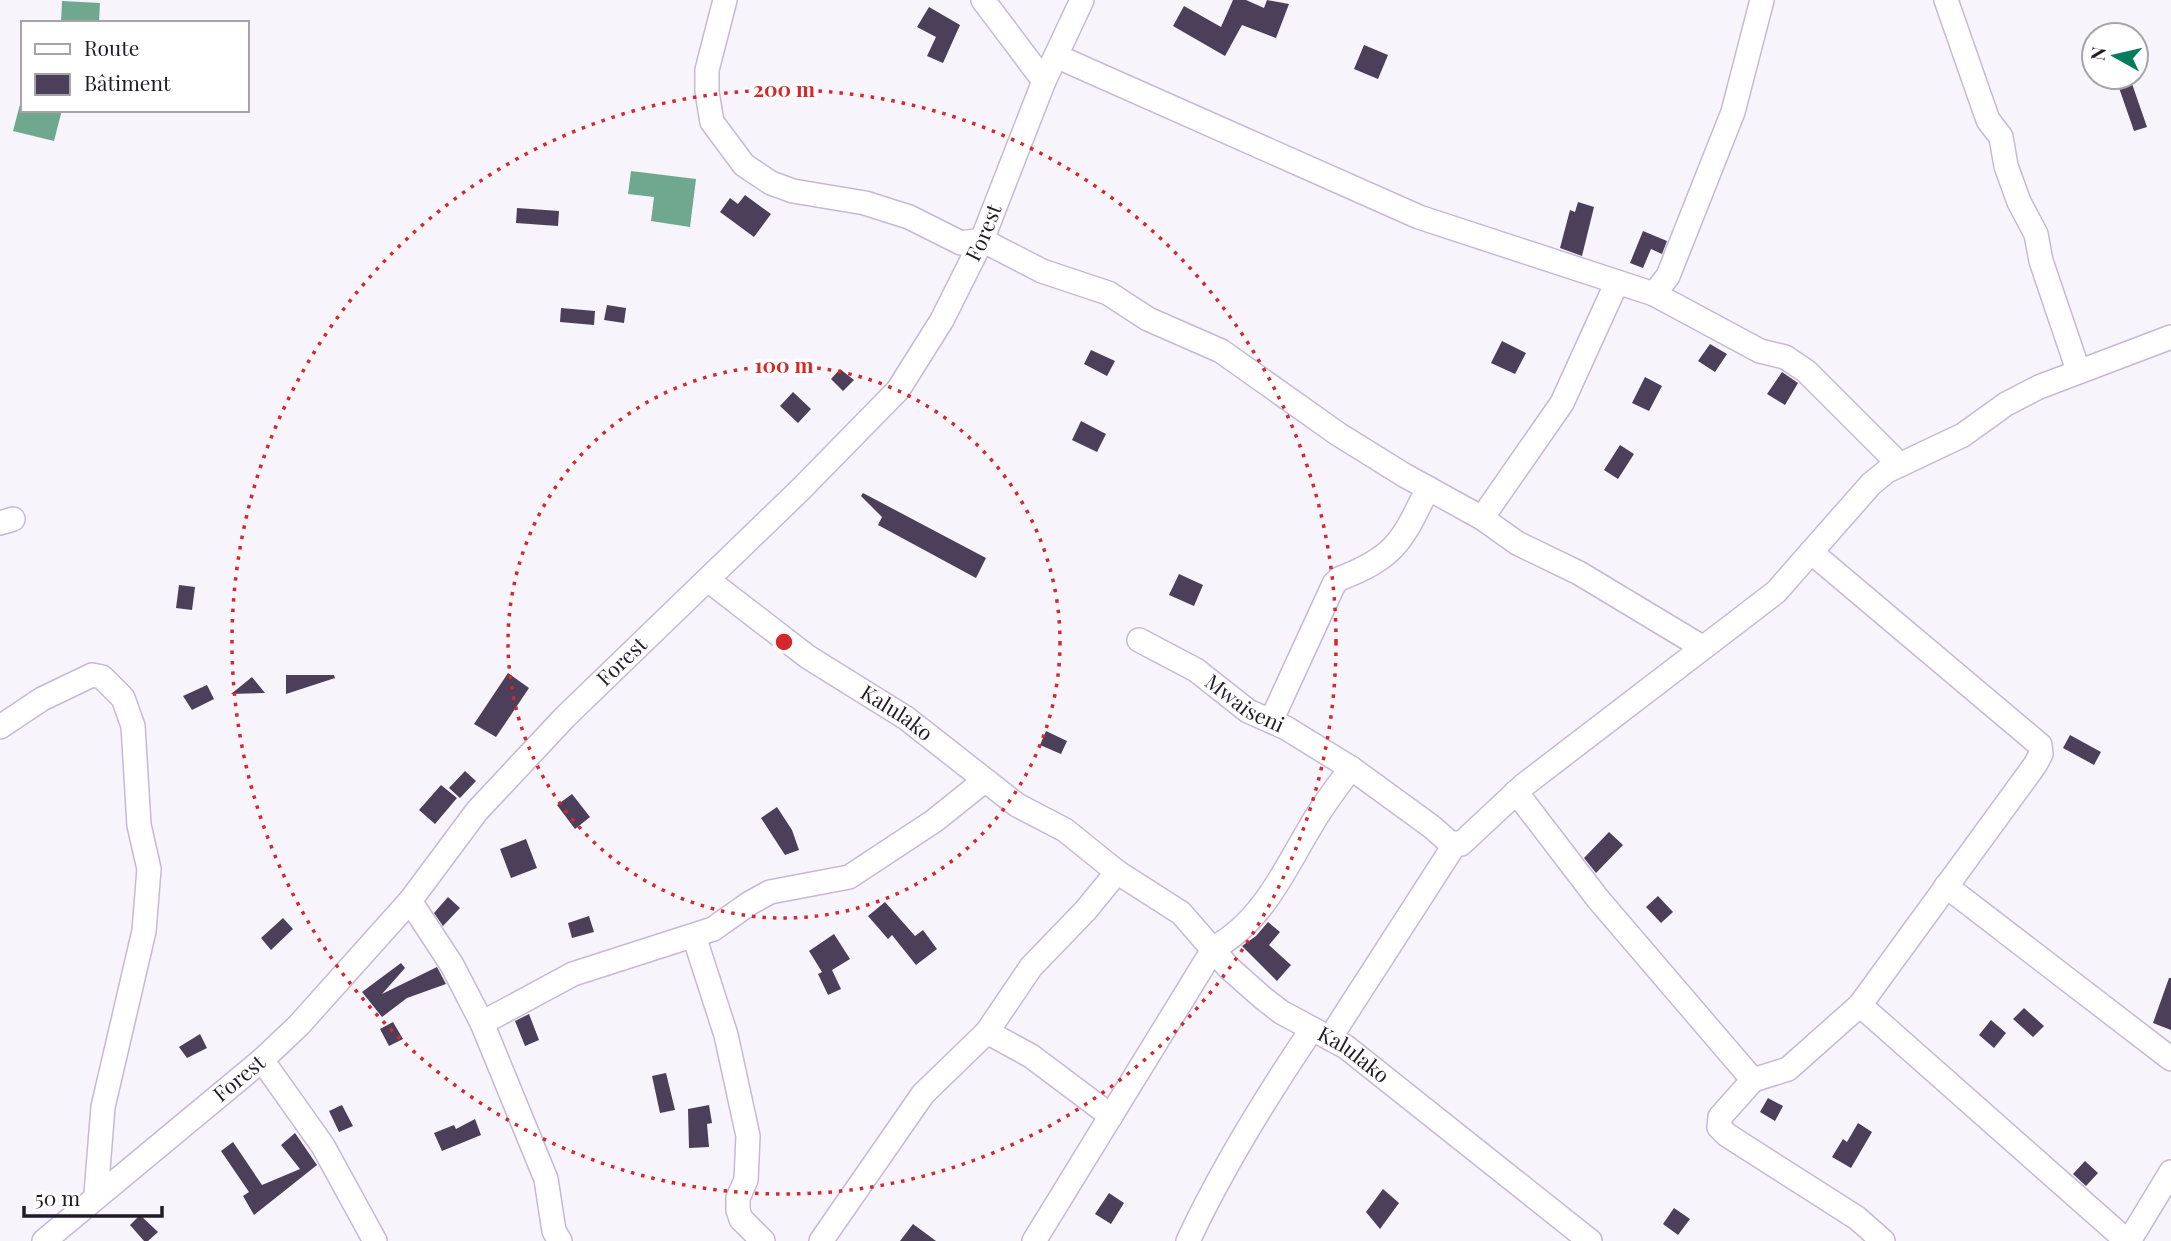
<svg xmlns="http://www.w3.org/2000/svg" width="2171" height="1241" font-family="'Playfair Display',serif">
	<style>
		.water { fill: #70a78f }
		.building { fill: #4c3f59 }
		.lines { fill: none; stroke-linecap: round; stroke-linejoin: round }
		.minor-casing { stroke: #c8b8d7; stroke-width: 26 }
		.minor { stroke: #fff; stroke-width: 23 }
		.ring { fill: none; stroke: #d62828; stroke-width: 3.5; stroke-dasharray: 3.5 7 }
		.labels { text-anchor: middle; stroke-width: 7; stroke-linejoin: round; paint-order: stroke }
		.street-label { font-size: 21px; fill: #211b26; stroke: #fff }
		.centre { fill: #d62828; stroke: #fff; stroke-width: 3.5 }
		.ring-label { font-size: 21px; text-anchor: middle; font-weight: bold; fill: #d62828; stroke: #fff; stroke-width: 7; stroke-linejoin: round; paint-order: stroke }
	</style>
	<rect width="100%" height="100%" fill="#f7f4fb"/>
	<path class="water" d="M 62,1 L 100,3 L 99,23 L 61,23 Z
		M 23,93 L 23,110 L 62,110 L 54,141 L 13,131 Z
		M 631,171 L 696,179 L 690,227 L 651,221 L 654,197 L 628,194 Z"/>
	<path class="building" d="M 1233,0 L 1246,0 L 1264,8 L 1267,0 L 1289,4 L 1276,38 L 1242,25 L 1225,56 L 1173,26 L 1184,6 L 1221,27 Z
		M 929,7 L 960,25 L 943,63 L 927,56 L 936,37 L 917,27 Z
		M 1364,45 L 1388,55 L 1378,79 L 1354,69 Z
		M 2130,78 L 2147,127 L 2134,131 L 2117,82 Z
		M 745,195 L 771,214 L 754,237 L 720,212 L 730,198 L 738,204 Z
		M 1578,202 L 1594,207 L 1582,256 L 1560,248 L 1570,210 L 1575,212 Z
		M 517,208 L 559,211 L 558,226 L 516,223 Z
		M 1643,231 L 1667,241 L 1662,254 L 1651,249 L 1643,268 L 1630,263 Z
		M 607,305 L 626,308 L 624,323 L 604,320 Z
		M 561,308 L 595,311 L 594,325 L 560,322 Z
		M 1502,341 L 1526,353 L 1515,374 L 1491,363 Z
		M 1710,344 L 1727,354 L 1715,372 L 1698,361 Z
		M 1091,350 L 1115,361 L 1107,376 L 1084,364 Z
		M 840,369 L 854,380 L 843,391 L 831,379 Z
		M 1782,372 L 1798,383 L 1785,405 L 1767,394 Z
		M 1645,377 L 1662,386 L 1649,411 L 1632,403 Z
		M 793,392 L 811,409 L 798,423 L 780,406 Z
		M 1081,421 L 1106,434 L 1097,452 L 1072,440 Z
		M 1620,445 L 1634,454 L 1618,479 L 1604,470 Z
		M 863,493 L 986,558 L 976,578 L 878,525 L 882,517 L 861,496 Z
		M 1179,574 L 1203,585 L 1194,606 L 1169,595 Z
		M 179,585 L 195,587 L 192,610 L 176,608 Z
		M 508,673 L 529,688 L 496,737 L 474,724 Z
		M 286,675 L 334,675 L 335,678 L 286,694 Z
		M 252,677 L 265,693 L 231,694 Z
		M 207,685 L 214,699 L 192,710 L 183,696 Z
		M 1046,731 L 1067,741 L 1061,754 L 1040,745 Z
		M 2070,735 L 2101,752 L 2094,765 L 2063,748 Z
		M 465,771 L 476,781 L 460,798 L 449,788 Z
		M 441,785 L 457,798 L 435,824 L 419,810 Z
		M 572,794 L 590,817 L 575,829 L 557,805 Z
		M 777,807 L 792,830 L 799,850 L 785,855 L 761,818 Z
		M 1609,832 L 1623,845 L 1596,873 L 1584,858 Z
		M 526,839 L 537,868 L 511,878 L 500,849 Z
		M 1658,896 L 1673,912 L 1661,923 L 1646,907 Z
		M 448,897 L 460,908 L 443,926 L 434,913 Z
		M 885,902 L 915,936 L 923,930 L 937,949 L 916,965 L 892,935 L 888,939 L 868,916 Z
		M 589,916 L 594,932 L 572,938 L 568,923 Z
		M 283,918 L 293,929 L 271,950 L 261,938 Z
		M 1268,922 L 1280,932 L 1269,945 L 1291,965 L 1277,981 L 1242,946 L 1256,936 Z
		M 834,934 L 850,959 L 832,970 L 841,989 L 828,995 L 818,974 L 822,972 L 809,951 Z
		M 401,963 L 405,968 L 382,994 L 437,967 L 446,984 L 407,998 L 382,1017 L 362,992 Z
		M 2169,978 L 2171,978 L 2171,1030 L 2153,1023 Z
		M 2024,1008 L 2044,1026 L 2033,1037 L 2013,1019 Z
		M 529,1014 L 539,1040 L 525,1046 L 515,1021 Z
		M 1991,1020 L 2006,1033 L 1994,1048 L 1979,1035 Z
		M 393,1022 L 403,1039 L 389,1046 L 380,1029 Z
		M 200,1034 L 207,1048 L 187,1058 L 179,1047 Z
		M 666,1073 L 675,1110 L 660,1113 L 652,1076 Z
		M 1768,1098 L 1783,1106 L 1775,1121 L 1760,1112 Z
		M 342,1105 L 353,1126 L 339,1132 L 329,1111 Z
		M 709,1105 L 712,1123 L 707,1124 L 709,1147 L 689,1148 L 688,1109 Z
		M 475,1119 L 481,1135 L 442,1151 L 434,1133 L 454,1125 L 456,1129 Z
		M 1858,1123 L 1872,1132 L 1851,1168 L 1832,1157 L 1843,1139 L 1847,1142 Z
		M 295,1133 L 317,1165 L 254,1215 L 243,1196 L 249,1192 L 221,1151 L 233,1142 L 262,1185 L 300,1169 L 281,1145 Z
		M 2085,1161 L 2098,1173 L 2086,1186 L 2073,1174 Z
		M 1383,1189 L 1399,1203 L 1380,1229 L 1366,1212 Z
		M 1109,1193 L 1124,1203 L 1111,1224 L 1095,1214 Z
		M 1674,1208 L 1690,1219 L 1678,1235 L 1663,1224 Z
		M 140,1215 L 158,1232 L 148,1241 L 144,1241 L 130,1225 Z
		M 913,1224 L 936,1241 L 900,1241 Z"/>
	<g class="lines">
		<g class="minor-casing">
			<g id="minor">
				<path d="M 725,0 L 707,70 L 707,92 L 712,122 L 744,165 L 771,183 L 793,191 L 865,203 L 909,217 L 961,243 L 982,240 L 1042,271 L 1108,293 L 1148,319 L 1221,351 L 1338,434 L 1404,475 L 1482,518 L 1517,543 L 1579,573 L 1702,647"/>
				<path d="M 983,0 L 1044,81"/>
				<path d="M 1946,0 L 1988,120 L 2001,137 L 2006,166 L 2019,202 L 2036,234 L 2041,261 L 2078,370"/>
				<path d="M 1056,56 L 1419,217 L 1654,294 L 1668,276 L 1733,112 L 1762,0"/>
				<path d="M 1654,294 L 1760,351 L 1785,357 L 1806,371 L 1899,464"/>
				<path d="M 1482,518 L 1562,403 L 1617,282"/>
				<path d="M 0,523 L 13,519"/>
				<path d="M 1811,552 L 2040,745 L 2041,754 L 2035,765 L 1860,1005 L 1788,1069 L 1753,1080 L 1720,1117 L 1719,1127 L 1727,1135 L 1857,1218 L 1883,1241"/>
				<path id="s1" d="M 708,580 L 808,657 L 906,718 L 1017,805 L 1065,830 L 1117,872 L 1181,913 L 1229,968 L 1263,998 L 1281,1012 L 1346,1047 L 1590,1241"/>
				<path id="s2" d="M 1139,640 L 1196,670 L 1248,711 L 1286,728 L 1351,768 L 1432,827 L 1449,842 L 1461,844 L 1524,785 L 1776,592 L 1871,484 L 1887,471 L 1963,435 L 2006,404 L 2039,387 L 2171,337"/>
				<path d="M 1271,721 L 1334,584 L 1339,579 C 1396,557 1402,541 1428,488"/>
				<path d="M 0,727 L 42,699 L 92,675 L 102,677 L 123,698 L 133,726 L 139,825 L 149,869 L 144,931 L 103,1107 L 96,1194"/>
				<path d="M 1516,792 L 1598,899 L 1753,1080"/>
				<path d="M 1946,886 L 2171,1059"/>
				<path d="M 410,901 L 452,965 L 482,1023 L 546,1179 L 554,1231 L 560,1241"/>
				<path d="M 694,936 L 726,1035 L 748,1136 L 746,1180 L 738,1198 L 738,1210 L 741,1219 L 763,1241"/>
				<path d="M 1860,1005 L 2127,1241"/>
				<path d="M 482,1023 L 573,974 L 713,929 L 750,903 L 770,892 L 849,877 L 934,821 L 984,781"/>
				<path d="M 987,1032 L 1031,1056 L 1111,1116"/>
				<path d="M 1330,1038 L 1455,844"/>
				<path d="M 262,1060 L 323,1146 L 375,1241"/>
				<path id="s3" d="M 44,1241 L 262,1060 L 299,1025 L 410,901 L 477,811 L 565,717 L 800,490 L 898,390 L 942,320 L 982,240 L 1044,81 L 1082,0"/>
				<path d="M 821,1241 L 923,1094 L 987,1032 L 1031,967 L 1086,910 L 1117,872"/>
				<path d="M 1034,1241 L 1214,948 C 1261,922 1282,875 1308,831 C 1320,809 1336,788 1351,768"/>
				<path d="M 1188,1241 C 1223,1166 1266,1097 1312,1029"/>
				<path d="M 2129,1241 L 2171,1172"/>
			</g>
		</g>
		<use href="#minor" class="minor"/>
	</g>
	<g class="ring">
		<circle cx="784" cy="642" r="276"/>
		<circle cx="784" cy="642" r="552"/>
	</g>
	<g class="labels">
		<g class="street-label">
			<text dy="7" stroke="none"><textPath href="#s3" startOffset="1388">Forest</textPath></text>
			<text dy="7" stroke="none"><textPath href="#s3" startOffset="821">Forest</textPath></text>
			<text dy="7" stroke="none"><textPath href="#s2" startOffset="124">Mwaiseni</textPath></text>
			<text dy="7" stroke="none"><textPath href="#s1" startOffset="231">Kalulako</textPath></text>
			<text dy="7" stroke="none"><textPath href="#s1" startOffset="805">Kalulako</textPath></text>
			<text dy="7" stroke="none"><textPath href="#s3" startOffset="254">Forest</textPath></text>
		</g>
	</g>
	<circle cx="784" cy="642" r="10" class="centre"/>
	<g class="ring-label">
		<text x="784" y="97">200 m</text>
		<text x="784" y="373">100 m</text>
	</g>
	<rect x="21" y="21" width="228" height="91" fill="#ffffff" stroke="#a6a4a8" stroke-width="2"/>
	<rect x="35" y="44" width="35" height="10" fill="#ffffff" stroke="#a6a4a8" stroke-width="2"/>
	<text x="84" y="56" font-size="21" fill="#211b26">Route</text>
	<rect x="35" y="74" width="35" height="21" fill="#4c3f59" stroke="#a6a4a8" stroke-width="2"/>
	<text x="84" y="91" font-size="21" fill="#211b26">Bâtiment</text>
	<g transform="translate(2115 56) rotate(278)"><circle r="33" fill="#ffffff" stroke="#a6a4a8" stroke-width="2"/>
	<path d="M0-5L12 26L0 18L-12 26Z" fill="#047d5b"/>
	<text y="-10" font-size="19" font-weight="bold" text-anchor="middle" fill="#211b26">N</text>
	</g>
	<path d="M24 1206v10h138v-10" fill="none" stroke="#211b26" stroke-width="3.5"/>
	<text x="35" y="1206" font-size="21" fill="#211b26" stroke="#ffffff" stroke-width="5" paint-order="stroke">50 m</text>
</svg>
